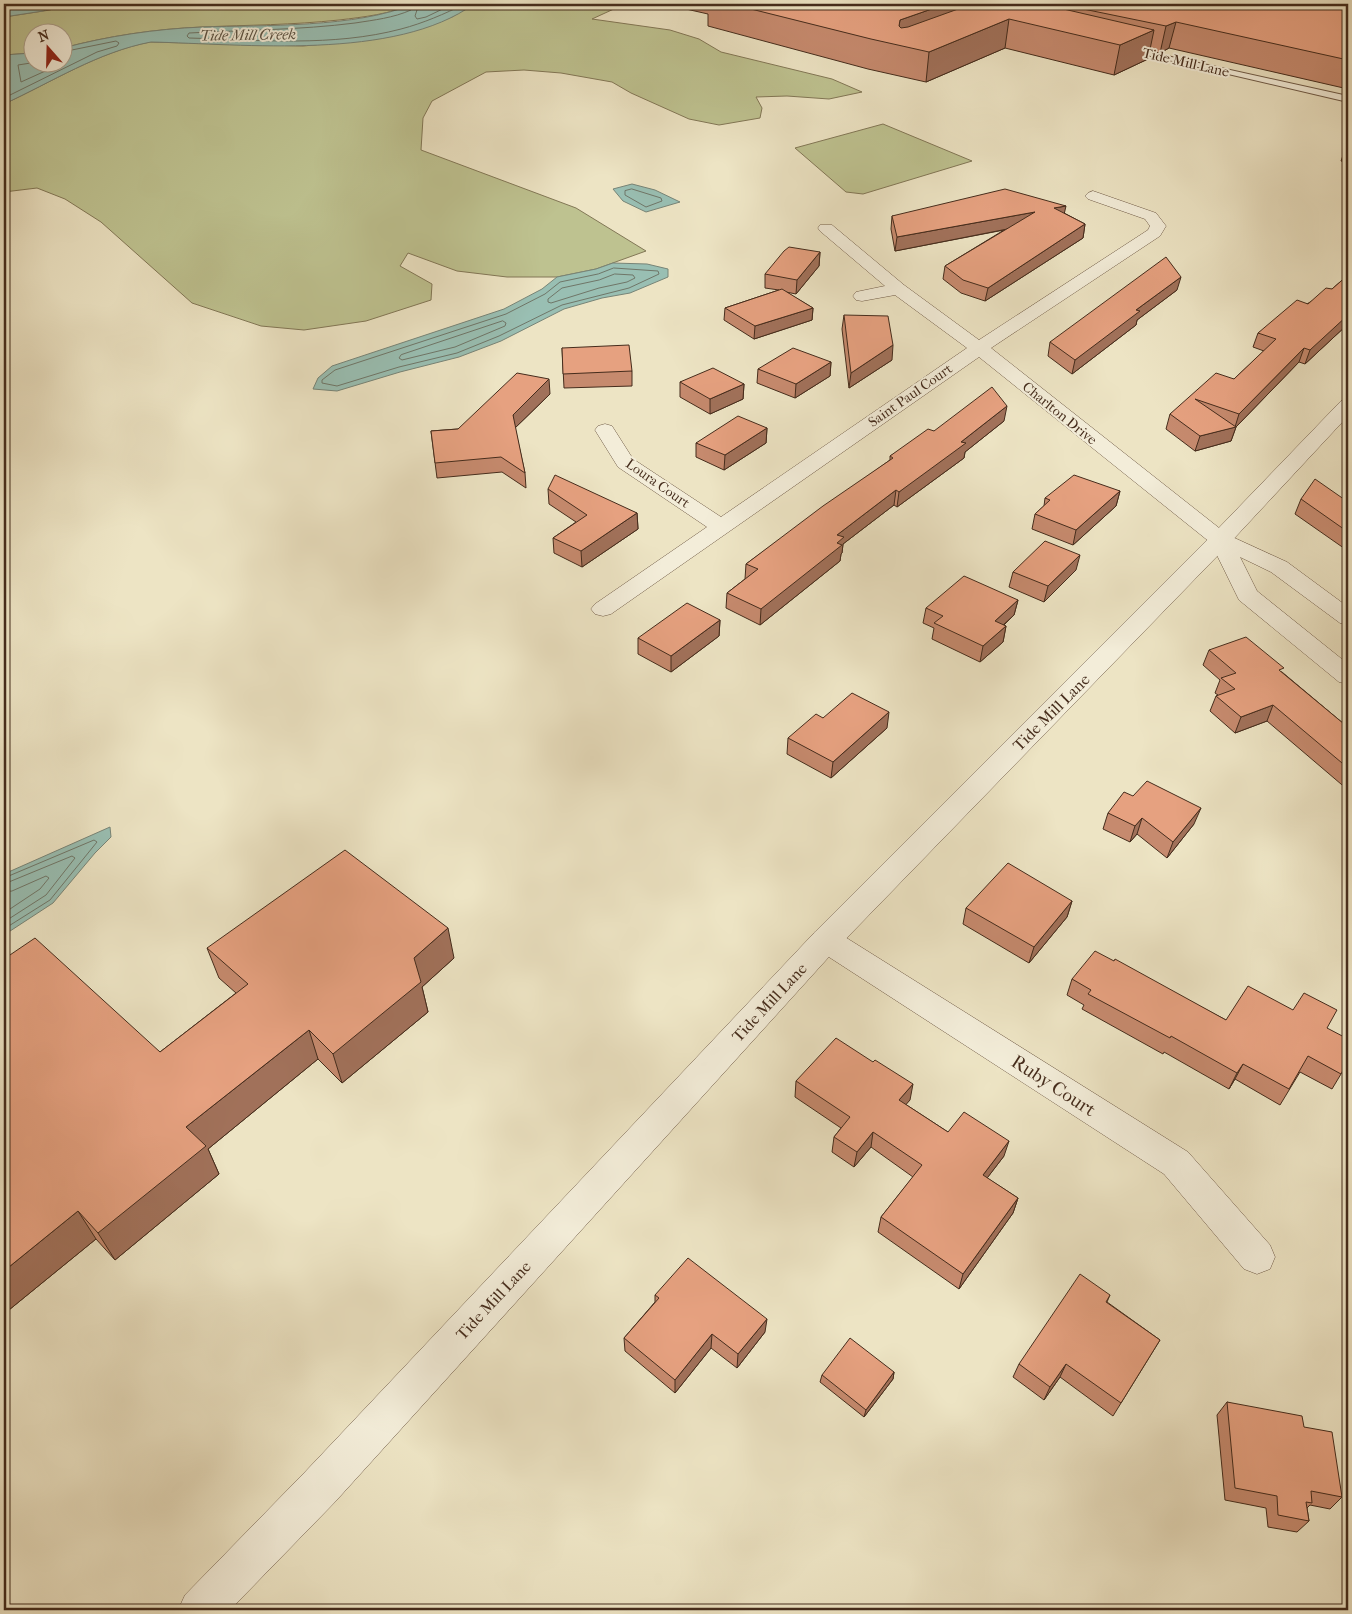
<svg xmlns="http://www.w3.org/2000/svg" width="1352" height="1614" font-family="'IM FELL French Canon',serif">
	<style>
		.green { fill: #bec290; stroke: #827756 }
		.water { fill: #99bfb3; stroke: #778477 }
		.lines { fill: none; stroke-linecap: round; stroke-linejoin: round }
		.shore { stroke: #6f7668; stroke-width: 1 }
		.service-casing { stroke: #6f5a46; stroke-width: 2 }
		.minor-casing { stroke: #6f5a46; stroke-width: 1 }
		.tertiary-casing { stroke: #6f5a46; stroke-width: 1 }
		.service { fill: #f3edd9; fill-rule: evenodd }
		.minor { fill: #f3edd9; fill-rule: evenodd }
		.tertiary { fill: #f3edd9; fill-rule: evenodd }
		.wall { fill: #c68a6e; stroke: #452c1c }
		.shaded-wall { fill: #a1715a; stroke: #452c1c }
		.building { fill: #e6a180; stroke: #452c1c }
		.labels { text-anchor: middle; stroke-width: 4; stroke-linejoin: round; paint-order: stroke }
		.far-street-label { font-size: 14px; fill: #452c1c; stroke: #f3edd9 }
		.far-water-label { font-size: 15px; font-style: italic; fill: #5a5142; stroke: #f3edd9 }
		.street-label { font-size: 16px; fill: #452c1c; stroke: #f3edd9 }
		.near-street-label { font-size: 19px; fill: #452c1c; stroke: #f3edd9 }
	</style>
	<rect width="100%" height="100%" fill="#ede4c4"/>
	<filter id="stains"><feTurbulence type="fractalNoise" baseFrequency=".004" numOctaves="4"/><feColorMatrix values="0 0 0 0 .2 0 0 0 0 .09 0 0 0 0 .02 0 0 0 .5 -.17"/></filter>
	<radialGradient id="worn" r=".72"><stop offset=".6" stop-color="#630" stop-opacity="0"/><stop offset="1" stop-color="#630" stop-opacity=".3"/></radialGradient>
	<path class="green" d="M 66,4 L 413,4 C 390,14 364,17 339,20 C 293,25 248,25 202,27 C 155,29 108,36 63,48 L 62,32 L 32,32 L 32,53 L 4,55 L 4,17 L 50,10 Z
		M 474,4 L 617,4 L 616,8 L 592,19 L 670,30 L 699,39 L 721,52 L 832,79 L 862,92 L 829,99 L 787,96 L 756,97 L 762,108 L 760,118 L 719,125 L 689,119 L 631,93 L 612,82 L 561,73 L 524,70 L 486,72 L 432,101 L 423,118 L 421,150 L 576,208 L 646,251 L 596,269 L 557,277 L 507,277 L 457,271 L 408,253 L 400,266 L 432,284 L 431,300 L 366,321 L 304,330 L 261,326 L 192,303 L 101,222 L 65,199 L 37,188 L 4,192 L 4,104 C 52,82 98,52 150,42 L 303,46 L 345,42 L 452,17 Z
		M 883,124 L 972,161 L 863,194 L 846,192 L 795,148 Z"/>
	<path class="water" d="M 4,4 L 66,4 L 43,11 L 4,17 Z
		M 413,4 L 474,4 C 395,61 244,44 151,42 C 98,52 52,82 4,104 L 4,80 L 9,77 L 8,74 L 4,73 L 4,55 L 32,53 L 32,62 L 62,62 L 63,48 C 108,36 155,29 202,27 C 263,25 357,28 413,4 Z
		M 632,184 L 655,190 L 680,202 L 646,212 L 623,201 L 613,189 Z
		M 613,263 L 647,264 L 668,269 L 668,277 L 630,293 L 602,298 L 564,309 L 501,341 L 459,357 L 400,372 L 337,391 L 313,389 L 318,378 L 332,366 L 504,309 L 542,289 L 557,277 L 596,269 Z
		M 110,827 L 111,837 L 95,853 L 53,903 L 4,935 L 4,874 Z"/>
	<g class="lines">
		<path class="shore" d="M 413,4 L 411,10 C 393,18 374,20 355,23 C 300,30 244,30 189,33 L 187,36 L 189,38 C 259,40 333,47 401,29 C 424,23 444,14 465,4
			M 419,4 L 415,16 L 417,19 L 426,17 L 453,4
			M 37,62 L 18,65 L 21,82 L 63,63 L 62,59
			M 4,98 L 97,52 L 117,46 L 119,43 L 116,41 L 62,52
			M 632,189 L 661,198 L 662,201 L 646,207 L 625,195 L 625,191 Z
			M 614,268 L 658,271 L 659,274 L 629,288 L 562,305 L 499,336 L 457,353 L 399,367 L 337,386 L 322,383 L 322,380 L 335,370 L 506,314 L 545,294 L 560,282 L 598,274 Z
			M 615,274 L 633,275 L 635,278 L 627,282 L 599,288 L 551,303 L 548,302 L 548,299 L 562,288 L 599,280 Z
			M 503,321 L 506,323 L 505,326 L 455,347 L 402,360 L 399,358 L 401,355 Z
			M 4,878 L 94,840 L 97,842 L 50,900 L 4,929
			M 4,884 L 72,856 L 75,858 L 46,895 L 4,922
			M 4,892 L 12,891 L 46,876 L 49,878 L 40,889 L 4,913"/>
		<g class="service-casing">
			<path id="service" d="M 1122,46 L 1348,96 L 1348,102 L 1125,50 L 1122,50 Z"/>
		</g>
		<g class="minor-casing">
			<path id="minor" d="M 1093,191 L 1156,213 L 1166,226 L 1160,236 L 991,348 L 1228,535 L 1287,562 L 1348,607 L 1348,625 L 1340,623 L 1271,572 L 1240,557 L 1257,591 L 1348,664 L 1348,684 L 1339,682 L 1239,600 L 1211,543 L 979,357 L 611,614 L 603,616 L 595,614 L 591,609 L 595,604 L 707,527 L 618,467 L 595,430 L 598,426 L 605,424 L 612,426 L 633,459 L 721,517 L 967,348 L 895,295 L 862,301 L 856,300 L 853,296 L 856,292 L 885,286 L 820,231 L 818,228 L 820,225 L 832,225 L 904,285 L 979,340 L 1148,230 L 1150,226 L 1145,219 L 1088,199 L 1085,196 L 1088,193 Z
				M 826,928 L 837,932 L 1188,1152 L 1270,1245 L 1275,1257 L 1270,1269 L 1257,1274 L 1244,1269 L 1164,1174 L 815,948 L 811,940 L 815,932 Z"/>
		</g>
		<g class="tertiary-casing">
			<path id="tertiary" d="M 1348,399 L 1348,416 L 1228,545 L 837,948 L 335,1502 L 230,1610 L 178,1610 L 185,1595 L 305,1472 L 815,932 L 1212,535 L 1341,401 Z"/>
		</g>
		<use href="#service" class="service"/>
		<use href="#minor" class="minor"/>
		<use href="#tertiary" class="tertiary"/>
	</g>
	<path class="wall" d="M 686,4 L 1348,4 L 1348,89 L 1169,48 L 1160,53 L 1150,51 L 1148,59 L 1114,75 L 1005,48 L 926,82 L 868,69 L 708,26 L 708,14 L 686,9 Z
		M 1348,141 L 1348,163 L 1341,161 Z
		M 1064,213 L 1085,224 L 1083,238 L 985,301 L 961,293 L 943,279 L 945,266 L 1004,230 L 895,251 L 891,229 L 892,216 Z
		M 820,252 L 819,266 L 796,294 L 786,292 L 813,308 L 812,320 L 754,339 L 724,320 L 725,308 L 779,290 L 765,288 L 765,274 Z
		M 1348,275 L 1348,324 L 1305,364 L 1299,362 L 1236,427 L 1231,441 L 1195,451 L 1166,429 L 1170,414 L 1234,379 L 1264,351 L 1253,347 L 1258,333 L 1332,289 Z
		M 1177,290 L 1137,320 L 1136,325 L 1072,374 L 1048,356 L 1050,342 Z
		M 844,315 L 892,360 L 849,388 L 842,329 Z
		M 562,348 L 632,371 L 632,386 L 564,388 Z
		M 831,362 L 830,376 L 795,398 L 757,383 L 758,369 Z
		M 680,382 L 744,384 L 743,399 L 710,414 L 680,397 Z
		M 550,394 L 515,428 L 525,473 L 526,488 L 502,472 L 437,478 L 431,431 L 458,429 Z
		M 1004,421 L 965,452 L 964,458 L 897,507 L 894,505 L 843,544 L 842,553 L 841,554 L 840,561 L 760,625 L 726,608 L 727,593 L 745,579 L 746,564 L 890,460 L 890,456 L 934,431 Z
		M 767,428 L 766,443 L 724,470 L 696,457 L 696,443 Z
		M 548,489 L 637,513 L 638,529 L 582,567 L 554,553 L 553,538 L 576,522 L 549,504 Z
		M 1120,491 L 1116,506 L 1073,545 L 1032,529 L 1035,514 L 1044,506 L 1045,498 Z
		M 1301,499 L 1348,502 L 1348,551 L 1295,514 Z
		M 1076,570 L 1044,602 L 1009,587 L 1013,572 Z
		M 1018,600 L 1014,615 L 1004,625 L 1006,626 L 1003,642 L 980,662 L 932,639 L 934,628 L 923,623 L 926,608 Z
		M 720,620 L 719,636 L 671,672 L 638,654 L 638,638 Z
		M 1209,650 L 1282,672 L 1344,724 L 1348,722 L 1348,790 L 1267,721 L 1235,733 L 1210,711 L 1216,696 L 1218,695 L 1215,693 L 1220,680 L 1203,665 Z
		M 823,718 L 887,728 L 831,778 L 787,754 L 788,738 Z
		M 1108,813 L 1194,824 L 1167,858 L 1137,834 L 1130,842 L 1103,829 Z
		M 1072,901 L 1067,917 L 1029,963 L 963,924 L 966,908 Z
		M 207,948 L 454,958 L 422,987 L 428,1012 L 342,1083 L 318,1059 L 208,1149 L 219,1174 L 115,1260 L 96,1239 L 4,1314 L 4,959 L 160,1052 L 236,993 L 219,978 Z
		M 1114,961 L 1226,1020 L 1327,1028 L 1341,1074 L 1332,1089 L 1300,1072 L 1280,1105 L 1235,1079 L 1229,1089 L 1164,1052 L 1163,1054 L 1082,1009 L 1084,1005 L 1067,995 L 1072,979 Z
		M 796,1081 L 910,1100 L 905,1104 L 948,1132 L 1004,1156 L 987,1178 L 1018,1198 L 1013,1213 L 959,1289 L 878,1232 L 881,1217 L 913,1177 L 871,1147 L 854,1167 L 832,1152 L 834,1137 L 841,1128 L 795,1097 Z
		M 655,1295 L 765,1332 L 737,1368 L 711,1348 L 675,1393 L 625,1351 L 624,1338 L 655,1302 Z
		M 1110,1295 L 1107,1302 L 1160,1340 L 1113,1416 L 1060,1377 L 1044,1400 L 1013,1377 L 1019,1364 Z
		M 894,1372 L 893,1379 L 864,1417 L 820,1382 L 822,1375 Z
		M 1227,1402 L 1304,1427 L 1342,1497 L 1330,1509 L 1310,1505 L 1307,1508 L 1309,1521 L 1297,1532 L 1268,1527 L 1266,1508 L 1225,1500 L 1217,1415 Z"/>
	<path class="shaded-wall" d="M 946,4 L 985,4 L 905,46 L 899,26 L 900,20 Z
		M 1009,19 L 1005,48 L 926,82 L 929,52 Z
		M 1176,22 L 1169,48 L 1160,53 L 1166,26 Z
		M 1154,30 L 1148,59 L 1114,75 L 1120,45 Z
		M 1066,206 L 1063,219 L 1054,208 Z
		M 1035,212 L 1033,224 L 895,251 L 897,237 Z
		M 1085,224 L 1083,238 L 985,301 L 988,288 Z
		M 820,252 L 819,266 L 796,294 L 797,280 Z
		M 1181,277 L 1177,290 L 1137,320 L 1136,325 L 1072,374 L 1075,360 L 1136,310 Z
		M 813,308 L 812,320 L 754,339 L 755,326 Z
		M 1348,311 L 1348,324 L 1305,364 L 1310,350 Z
		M 893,345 L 892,360 L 849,388 L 851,373 Z
		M 1304,348 L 1299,362 L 1236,427 L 1231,441 L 1195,451 L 1200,436 L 1235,427 L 1239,414 Z
		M 831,362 L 830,376 L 795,398 L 796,384 Z
		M 549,379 L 550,394 L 514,429 L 513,415 Z
		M 744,384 L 743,399 L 710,414 L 710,399 Z
		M 1007,406 L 1004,421 L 965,452 L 964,458 L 897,507 L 899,492 L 961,442 Z
		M 767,428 L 766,443 L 724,470 L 725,455 Z
		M 896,490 L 894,505 L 843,544 L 842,553 L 841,554 L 840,561 L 760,625 L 761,609 L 837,535 Z
		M 1120,491 L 1116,506 L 1073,545 L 1076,530 Z
		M 637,513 L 638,529 L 582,567 L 581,551 Z
		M 1080,555 L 1076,570 L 1044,602 L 1048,586 Z
		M 1018,600 L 1014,615 L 991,636 L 995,621 Z
		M 720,620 L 719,636 L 671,672 L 671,656 Z
		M 1006,626 L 1003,642 L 980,662 L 983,646 Z
		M 1273,705 L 1267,721 L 1235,733 L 1241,717 Z
		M 889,712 L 887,728 L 831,778 L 833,762 Z
		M 1201,808 L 1194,824 L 1167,858 L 1173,842 Z
		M 1142,818 L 1137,834 L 1130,842 L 1135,826 Z
		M 1072,901 L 1067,917 L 1029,963 L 1034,947 Z
		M 448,928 L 454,958 L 422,987 L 428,1012 L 342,1083 L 333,1054 L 414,958 Z
		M 309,1030 L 318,1059 L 208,1149 L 219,1174 L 115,1260 L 98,1233 L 186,1127 Z
		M 1243,1064 L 1235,1079 L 1229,1089 L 1237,1073 Z
		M 913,1084 L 910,1100 L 896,1116 L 899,1100 Z
		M 873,1132 L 871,1147 L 854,1167 L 857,1152 Z
		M 1009,1141 L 1004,1156 L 978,1190 L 983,1175 Z
		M 1018,1198 L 1013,1213 L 959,1289 L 963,1274 Z
		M 78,1211 L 96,1239 L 4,1314 L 4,1271 Z
		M 767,1319 L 765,1332 L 737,1368 L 738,1354 Z
		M 712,1334 L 711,1348 L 675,1393 L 675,1380 Z
		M 1066,1364 L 1060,1377 L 1044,1400 L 1050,1387 Z
		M 894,1372 L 893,1379 L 864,1417 L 866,1410 Z"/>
	<path class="building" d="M 731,4 L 946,4 L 900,20 L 899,26 L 901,28 L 908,27 L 972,4 L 1042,4 L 1154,30 L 1120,45 L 1009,19 L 929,52 L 871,39 Z
		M 1059,4 L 1348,4 L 1348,60 L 1176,22 L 1166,26 Z
		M 1005,189 L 1066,206 L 1054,208 L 1085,224 L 988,288 L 963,280 L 945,266 L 1035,212 L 897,237 L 892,216 Z
		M 789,247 L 820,252 L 797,280 L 765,274 L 784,251 Z
		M 1166,257 L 1181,277 L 1136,310 L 1140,311 L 1075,360 L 1050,342 Z
		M 1348,275 L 1348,315 L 1310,350 L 1304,348 L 1239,414 L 1195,399 L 1236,427 L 1200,436 L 1170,414 L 1216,373 L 1234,379 L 1276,339 L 1258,333 L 1297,300 L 1308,304 L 1326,288 L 1332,289 Z
		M 782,289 L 813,308 L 755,326 L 725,308 Z
		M 844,315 L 888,316 L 893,345 L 851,373 Z
		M 629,345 L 632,371 L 563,374 L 562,348 Z
		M 793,348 L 831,362 L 796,384 L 758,369 Z
		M 713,368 L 744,384 L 710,399 L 680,382 Z
		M 517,373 L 549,379 L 513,415 L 525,473 L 501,457 L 435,463 L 431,431 L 458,429 Z
		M 992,387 L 1007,406 L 961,442 L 966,443 L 899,492 L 896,490 L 837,535 L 844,537 L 837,543 L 842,545 L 761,609 L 727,593 L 758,569 L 746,564 L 823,506 L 893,458 L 890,456 L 928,429 L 934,431 Z
		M 738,416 L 767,428 L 725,455 L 696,443 Z
		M 555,475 L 637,513 L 581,551 L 553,538 L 587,515 L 548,489 Z
		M 1074,475 L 1120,491 L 1076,530 L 1035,514 L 1050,500 L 1045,498 Z
		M 1315,479 L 1348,502 L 1348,532 L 1301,499 Z
		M 1045,541 L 1080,555 L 1048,586 L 1013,572 Z
		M 964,576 L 1018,600 L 995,621 L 1006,626 L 983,646 L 934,623 L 943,616 L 926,608 Z
		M 687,603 L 720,620 L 671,656 L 638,638 Z
		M 1246,637 L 1284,668 L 1279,670 L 1344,724 L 1348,722 L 1348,768 L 1273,705 L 1241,717 L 1216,696 L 1235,689 L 1221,678 L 1236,673 L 1209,650 Z
		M 852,693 L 889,712 L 833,762 L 788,738 L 816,714 L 823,718 Z
		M 1147,781 L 1201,808 L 1173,842 L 1142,818 L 1135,826 L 1108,813 L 1124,792 L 1133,796 Z
		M 345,850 L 448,928 L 414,958 L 421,982 L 333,1054 L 309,1030 L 186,1127 L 206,1146 L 98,1233 L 78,1211 L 4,1271 L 4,959 L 35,938 L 160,1052 L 248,984 L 207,948 Z
		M 1008,863 L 1072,901 L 1034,947 L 966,908 Z
		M 1095,951 L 1114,961 L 1115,959 L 1226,1020 L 1248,986 L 1293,1010 L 1304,993 L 1337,1010 L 1327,1028 L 1348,1039 L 1348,1061 L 1341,1074 L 1308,1056 L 1289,1089 L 1243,1064 L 1237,1073 L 1171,1036 L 1170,1038 L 1088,994 L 1091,990 L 1072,979 Z
		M 836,1038 L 873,1062 L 875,1060 L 913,1084 L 899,1100 L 948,1132 L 964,1112 L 1009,1141 L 983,1175 L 1018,1198 L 963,1274 L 881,1217 L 922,1165 L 873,1132 L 857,1152 L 834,1137 L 850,1117 L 796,1081 Z
		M 688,1258 L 767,1319 L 738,1354 L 712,1334 L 675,1380 L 624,1338 L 659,1298 L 655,1295 Z
		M 1080,1274 L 1110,1295 L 1106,1302 L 1160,1340 L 1121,1403 L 1066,1364 L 1050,1387 L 1019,1364 Z
		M 850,1338 L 894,1372 L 866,1410 L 822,1375 Z
		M 1227,1402 L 1302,1416 L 1304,1427 L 1332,1432 L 1342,1497 L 1311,1491 L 1312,1503 L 1306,1502 L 1309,1521 L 1278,1515 L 1277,1496 L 1235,1488 Z"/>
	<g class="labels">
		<g class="far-street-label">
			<text transform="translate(1186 62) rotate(13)" y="5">Tide Mill Lane</text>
			<text transform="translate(910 395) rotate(-35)" y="5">Saint Paul Court</text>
			<text transform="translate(1060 413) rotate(39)" y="5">Charlton Drive</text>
			<text transform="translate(658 483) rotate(35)" y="5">Loura Court</text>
		</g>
		<g class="far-water-label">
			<text transform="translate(248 35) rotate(-1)" y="5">Tide Mill Creek</text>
		</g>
		<g class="street-label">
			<text transform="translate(1051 712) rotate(-45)" y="6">Tide Mill Lane</text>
			<text transform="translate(769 1002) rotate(-47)" y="6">Tide Mill Lane</text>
			<text transform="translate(493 1300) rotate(-47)" y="6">Tide Mill Lane</text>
		</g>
		<g class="near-street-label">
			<text transform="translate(1054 1085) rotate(33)" y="7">Ruby Court</text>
		</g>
	</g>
	<rect width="1352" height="1614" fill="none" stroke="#ede4c4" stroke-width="20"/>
	<rect x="5" y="5" width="1342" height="1604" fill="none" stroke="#452c1c" stroke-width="2.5"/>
	<rect x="10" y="10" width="1332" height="1594" fill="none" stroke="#452c1c"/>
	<g transform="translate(48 48) rotate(340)"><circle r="24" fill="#f3edd9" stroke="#ada08d"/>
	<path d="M0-4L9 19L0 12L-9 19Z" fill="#8f2418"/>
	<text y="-8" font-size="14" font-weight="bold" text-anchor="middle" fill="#452c1c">N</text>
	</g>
	<rect width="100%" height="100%" filter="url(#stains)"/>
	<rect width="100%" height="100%" fill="url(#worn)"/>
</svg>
